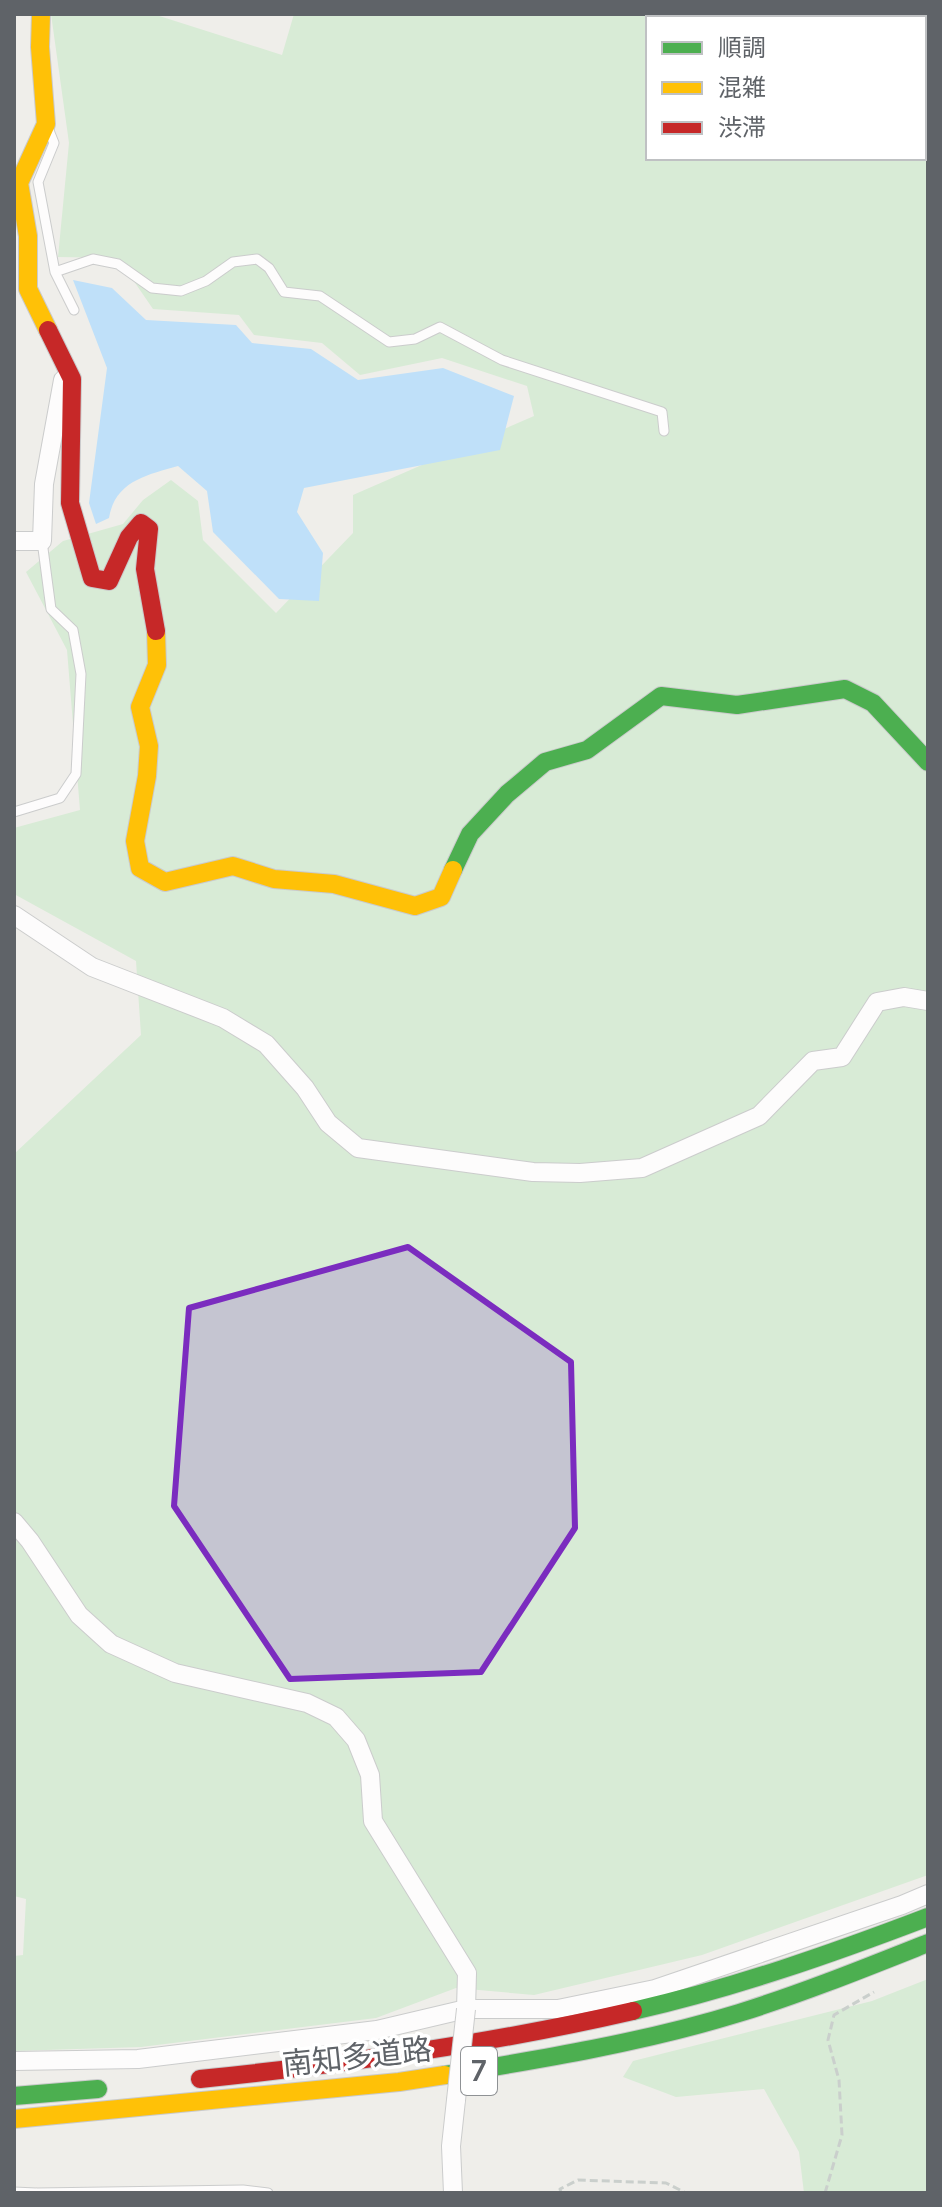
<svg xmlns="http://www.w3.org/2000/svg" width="942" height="2207" font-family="Mulish,'Noto Sans JP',sans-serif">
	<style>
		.green { fill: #d8ebd6; fill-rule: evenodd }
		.water { fill: #bfe0f9 }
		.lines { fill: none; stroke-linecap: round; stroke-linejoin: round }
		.lane-casing { stroke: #cbcccc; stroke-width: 11 }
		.street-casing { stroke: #cbcccc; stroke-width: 20 }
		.fast-casing { stroke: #cacacb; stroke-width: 20 }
		.slow-casing { stroke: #cacacb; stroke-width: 20 }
		.jam-casing { stroke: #cacacb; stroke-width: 20 }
		.path { stroke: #cacfcc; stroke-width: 3; stroke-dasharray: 8 4; stroke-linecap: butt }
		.lane { stroke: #fdfcfc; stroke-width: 9 }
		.street { stroke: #fdfcfc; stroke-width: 18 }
		.fast { stroke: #4caf50; stroke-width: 18 }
		.slow { stroke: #ffc107; stroke-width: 18 }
		.jam { stroke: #c62828; stroke-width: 18 }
		.street-bridge-casing { stroke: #cbcccc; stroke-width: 20; stroke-linecap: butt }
		.street-bridge { stroke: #fdfcfc; stroke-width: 18 }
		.marked { fill: #7b2cbf; fill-opacity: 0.2; stroke: #7b2cbf; stroke-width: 6; stroke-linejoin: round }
		.labels { text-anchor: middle; stroke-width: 7; stroke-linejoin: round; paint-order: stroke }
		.shield { fill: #fff; stroke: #8f9295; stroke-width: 2 }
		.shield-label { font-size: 28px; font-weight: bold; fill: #5f6368 }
		.street-label { font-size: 30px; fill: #5f6368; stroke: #fff }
	</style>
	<rect width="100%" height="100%" fill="#efeeea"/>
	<path class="green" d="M 51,14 L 153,14 L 282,55 L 294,14 L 928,14 L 928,1875 L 702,1955 L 534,1995 L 456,1988 L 376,2018 L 141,2047 L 14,2051 L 14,1956 L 23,1955 L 26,1899 L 14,1896 L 14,1154 L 141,1035 L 136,961 L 14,894 L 14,828 L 80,810 L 67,650 L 26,572 L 63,541 L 123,524 L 143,500 L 171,480 L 198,501 L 203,540 L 276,613 L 353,533 L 353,495 L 534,416 L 527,386 L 442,358 L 360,375 L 322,343 L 254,335 L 239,315 L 153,309 L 118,258 L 58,257 L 69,143 ZM 648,18 L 924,18 L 924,158 L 648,158 Z
		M 928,1979 L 928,2193 L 804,2193 L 799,2152 L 764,2089 L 676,2097 L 623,2077 L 633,2061 L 872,2001 Z"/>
	<path class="water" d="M 73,280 L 112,288 L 146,320 L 236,325 L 252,343 L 311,349 L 358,380 L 443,368 L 514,396 L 500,450 L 304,488 L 297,512 L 323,553 L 319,601 L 279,599 L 213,532 L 207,491 L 178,466 C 147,475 115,481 109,518 L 96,524 L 89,503 L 107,368 Z"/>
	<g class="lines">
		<g class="lane-casing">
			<path id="lane" d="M 48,128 L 54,143 L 38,182 L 55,272 L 74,310
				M 55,272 L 93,259 L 118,264 L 152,288 L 181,291 L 206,281 L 233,262 L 257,259 L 269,268 L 284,292 L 320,296 L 389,342 L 415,339 L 440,327 L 502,360 L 662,412 L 664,431
				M 14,812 L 60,798 L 76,774 L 81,674 L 73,630 L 51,609 L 42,541
				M 14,2192 L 36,2193
				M 37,2193 L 243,2190 L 268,2193"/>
		</g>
		<g class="street-casing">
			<path id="street" d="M 14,541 L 42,541 L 44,484 L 63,380
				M 14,915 L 92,967 L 223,1018 L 266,1044 L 305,1088 L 328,1123 L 358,1148 L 533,1172 L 580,1173 L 642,1168 L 759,1116 L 813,1061 L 842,1057 L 877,1002 L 904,997 L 928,1001
				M 14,1522 L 30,1541 L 79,1615 L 111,1644 L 175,1673 L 307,1703 L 336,1717 L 356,1740 L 370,1775 L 373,1821 L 467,1973 L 466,2009
				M 14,2061 L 138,2059 L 377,2030 L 466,2009 L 558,2009 L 655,1989 L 902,1905 L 928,1894
				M 453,2193 L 451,2146 L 456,2100"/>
		</g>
		<g class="fast-casing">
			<path id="fast" d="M 453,870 L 470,834 L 507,794 L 545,762 L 587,750 L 661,696 L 737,705 L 845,689 L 873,703 L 928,762
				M 633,2011 C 734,1988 831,1954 928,1917
				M 445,2075 C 542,2059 645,2042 739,2013 C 803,1993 865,1968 928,1943
				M 14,2096 L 98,2089"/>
		</g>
		<g class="slow-casing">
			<path id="slow" d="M 41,14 L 40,47 L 46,124 L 19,183 L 28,236 L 28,289 L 48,330
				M 156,631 L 157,665 L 140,707 L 149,746 L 147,776 L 135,841 L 140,868 L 165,882 L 233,866 L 274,879 L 334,884 L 415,906 L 441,897 L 453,870
				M 14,2119 L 399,2082 L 445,2075"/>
		</g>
		<g class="jam-casing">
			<path id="jam" d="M 48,330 L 72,379 L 70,503 L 92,578 L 109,581 L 129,537 L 141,523 L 149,529 L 145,569 L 156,631
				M 200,2079 C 346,2064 490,2044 633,2011"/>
		</g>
		<path class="path" d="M 561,2193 L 560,2189 L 578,2180 L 666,2183 L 686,2193
			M 825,2193 L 842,2135 L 839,2080 L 828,2040 L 834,2015 L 874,1992"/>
		<use href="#lane" class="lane"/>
		<use href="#street" class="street"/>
		<use href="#fast" class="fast"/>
		<use href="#slow" class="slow"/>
		<use href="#jam" class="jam"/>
		<g class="street-bridge-casing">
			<path id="street-bridge" d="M 456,2100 L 466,2009"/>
		</g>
		<use href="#street-bridge" class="street-bridge"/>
	</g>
	<path class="marked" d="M 408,1247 L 571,1362 L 575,1528 L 481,1672 L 290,1679 L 174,1506 L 189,1308 Z"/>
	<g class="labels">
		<rect class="shield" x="461" y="2047" width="36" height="48" rx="6"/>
		<g class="shield-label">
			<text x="479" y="2081">7</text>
		</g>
		<g class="street-label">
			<text transform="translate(357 2057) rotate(-6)" y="10">南知多道路</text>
		</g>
	</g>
	<rect width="942" height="2207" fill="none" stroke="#5f6368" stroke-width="32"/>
	<rect x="646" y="16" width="280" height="144" fill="#ffffff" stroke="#bfc1c3" stroke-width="2"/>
	<rect x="662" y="42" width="40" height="12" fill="#4caf50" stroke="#bfc1c3" stroke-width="2"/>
	<text x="718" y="56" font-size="24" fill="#5f6368">順調</text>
	<rect x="662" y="82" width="40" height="12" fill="#ffc107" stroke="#bfc1c3" stroke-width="2"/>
	<text x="718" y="96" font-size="24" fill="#5f6368">混雑</text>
	<rect x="662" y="122" width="40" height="12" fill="#c62828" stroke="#bfc1c3" stroke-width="2"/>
	<text x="718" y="136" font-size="24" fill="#5f6368">渋滞</text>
</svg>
